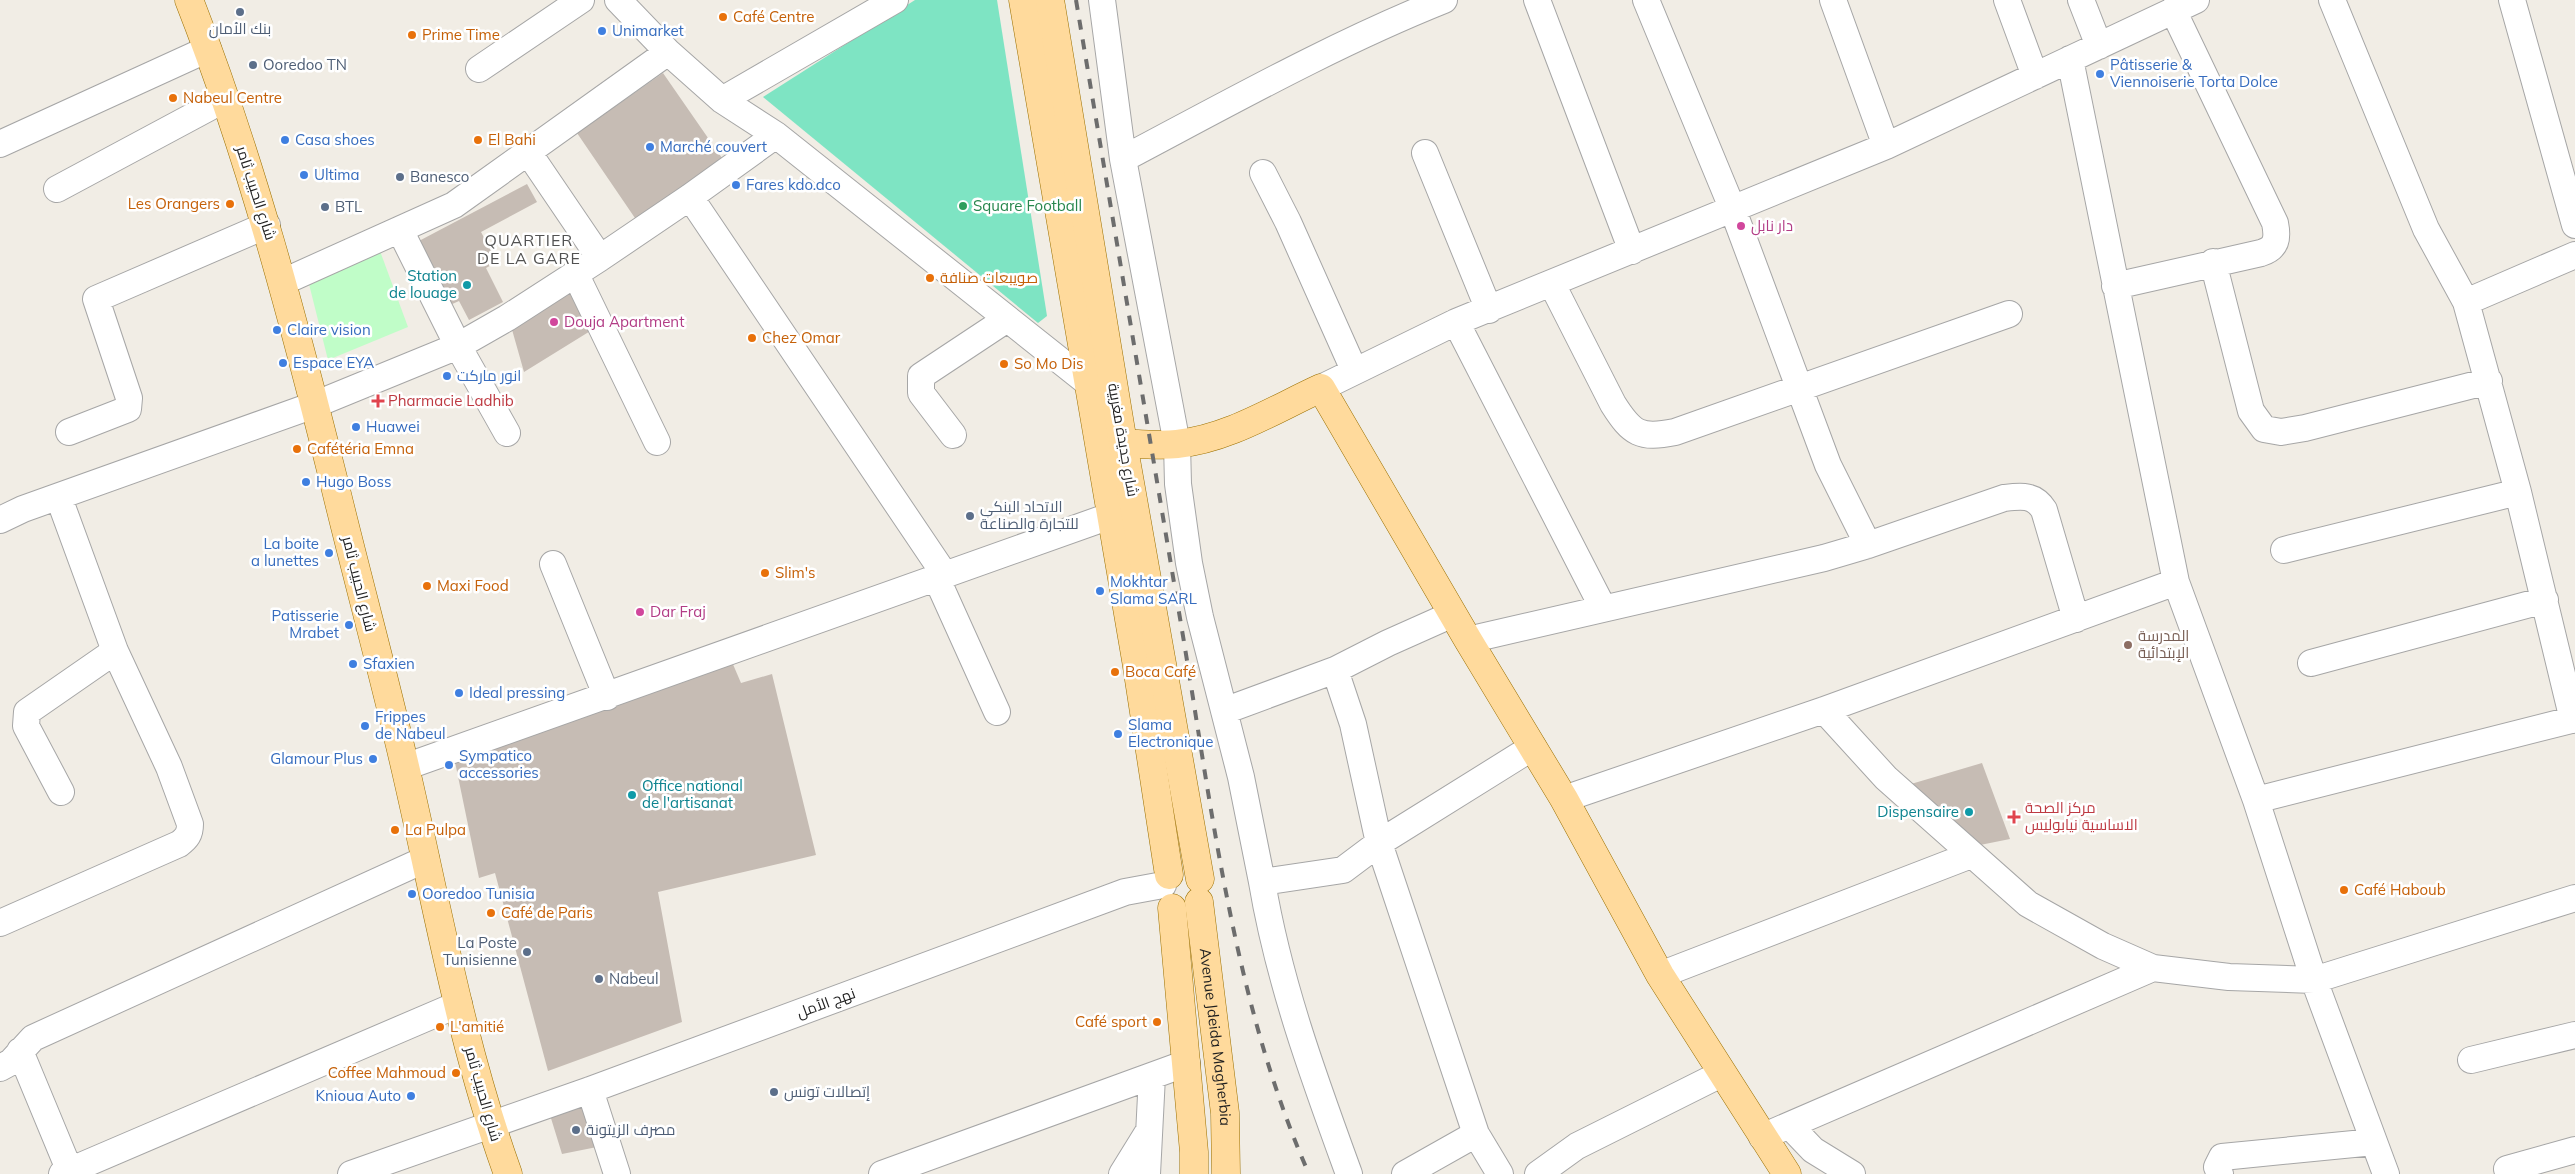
<svg xmlns="http://www.w3.org/2000/svg" width="2575" height="1174" font-family="Mulish,Cairo,sans-serif">
	<style>
		.park { fill: #c0fdc8 }
		.pitch { fill: #7ee4c3 }
		.building { fill: #c6bcb4 }
		.lines { fill: none; stroke-linecap: round; stroke-linejoin: round }
		.minor-casing { stroke: #a6a6a6; stroke-width: 28 }
		.major-casing { stroke: #9b7000; stroke-width: 29 }
		.minor { stroke: #fff; stroke-width: 26 }
		.major { stroke: #ffda9c; stroke-width: 28 }
		.rail { stroke: #6d6d6d; stroke-width: 4; stroke-dasharray: 10 10; stroke-linecap: butt }
		.service-dot { fill: #5c6f8a; stroke: #fff; stroke-width: 2 }
		.food-dot { fill: #e8710a; stroke: #fff; stroke-width: 2 }
		.shop-dot { fill: #3f7fe0; stroke: #fff; stroke-width: 2 }
		.leisure-dot { fill: #2e9e5b; stroke: #fff; stroke-width: 2 }
		.hotel-dot { fill: #d1479c; stroke: #fff; stroke-width: 2 }
		.culture-dot { fill: #0f9aa8; stroke: #fff; stroke-width: 2 }
		.health-dot { fill: #e0444e; stroke: #fff; stroke-width: 2 }
		.education-dot { fill: #8d6e63; stroke: #fff; stroke-width: 2 }
		.labels { text-anchor: middle; stroke-width: 5; stroke-linejoin: round; paint-order: stroke }
		.food-label { font-size: 15px; fill: #c56008; stroke: #fff; text-anchor: start }
		.service-label { font-size: 15px; fill: #4e5e75; stroke: #fff; text-anchor: start }
		.shop-label { font-size: 15px; fill: #366cbe; stroke: #fff; text-anchor: start }
		.street-label { font-size: 15px; fill: #1f1f1f; stroke: #fff }
		.leisure-label { font-size: 15px; fill: #27864d; stroke: #fff; text-anchor: start }
		.hotel-label { font-size: 15px; fill: #b23c85; stroke: #fff; text-anchor: start }
		.culture-label { font-size: 15px; fill: #0d838f; stroke: #fff; text-anchor: end }
		.health-label { font-size: 15px; fill: #be3a42; stroke: #fff; text-anchor: start }
		.education-label { font-size: 15px; fill: #785e54; stroke: #fff; text-anchor: start }
		.neighbourhood-label { font-size: 16px; letter-spacing: 1px; fill: #525252; stroke: #fff }
	</style>
	<rect width="100%" height="100%" fill="#f1ede5"/>
	<path class="park" d="M 380,251 L 408,327 L 328,360 L 309,284 Z"/>
	<path class="pitch" d="M 915,0 L 997,0 L 1047,316 L 1038,323 L 763,97 Z"/>
	<path class="building" d="M 663,73 L 724,161 L 637,221 L 577,133 Z
		M 527,184 L 537,202 L 481,232 L 497,262 L 486,268 L 503,302 L 469,320 L 459,301 L 450,305 L 417,242 Z
		M 572,277 L 600,325 L 524,372 L 509,319 Z
		M 732,662 L 741,683 L 772,674 L 816,855 L 658,892 L 682,1022 L 548,1071 L 495,873 L 479,878 L 455,762 Z
		M 1982,763 L 2010,839 L 1975,846 L 1911,784 Z
		M 589,1101 L 602,1146 L 562,1154 L 550,1115 Z"/>
	<g class="lines">
		<g class="minor-casing">
			<path id="minor" d="M 618,0 L 668,52 L 722,100 L 776,135 L 1087,382
				M 1102,0 L 1123,159 L 1177,444 L 1178,484 L 1189,563 L 1200,617 L 1241,777 L 1262,882
				M 1537,0 L 1632,251
				M 1646,0 L 1733,210 L 1828,465 L 1868,545
				M 1833,0 L 1886,146
				M 2007,0 L 2035,76
				M 2081,0 L 2099,46
				M 2332,0 L 2426,229 L 2466,302 L 2518,492 L 2573,720
				M 2512,0 L 2575,225
				M 2070,59 L 2176,582 L 2256,800 L 2314,980 L 2386,1174
				M 479,69 L 581,0
				M 722,100 L 895,0
				M 0,144 L 208,49
				M 528,152 L 600,258
				M 1425,153 L 1489,310
				M 1123,159 C 1229,103 1334,44 1444,0
				M 1263,173 L 1288,222 L 1354,370
				M 57,189 L 225,99
				M 690,197 L 945,575
				M 400,230 L 458,346 L 507,433
				M 2213,262 L 2251,411 L 2264,429 L 2281,432 L 2305,428 L 2489,381
				M 575,273 L 657,442
				M 283,282 L 454,205 L 668,52
				M 1552,284 L 1613,404 C 1632,434 1640,439 1675,432 L 2009,314
				M 2115,286 L 2261,253 C 2277,248 2278,238 2275,223 L 2173,10
				M 2466,302 L 2575,255
				M 1456,322 L 1603,608
				M 1321,388 L 1456,322 L 1886,146 L 2196,0
				M 69,432 L 128,409 L 129,398 L 96,299 L 267,225
				M 953,435 L 921,393 L 921,376 L 1007,319
				M 0,520 L 23,509 L 314,405 L 458,346 L 507,318 L 600,258 L 690,197 L 776,135
				M 2284,550 L 2518,492
				M 553,564 L 607,697
				M 937,579 L 997,712
				M 1453,614 L 1388,643 L 1335,670 L 1353,724 L 1379,843 L 1476,1134 L 1500,1174
				M 1468,640 L 1824,558 L 1868,545 L 2004,498 C 2021,496 2034,494 2044,510 L 2076,619
				M 2311,663 L 2545,600
				M 1824,710 L 1886,778 L 2028,904 L 2103,946 L 2153,968 L 2229,977 L 2314,980 L 2575,898
				M 1224,711 L 1335,670
				M 405,767 L 1110,516
				M 61,792 L 26,726 L 27,712 L 115,651
				M 1564,799 L 1824,710 L 2176,582
				M 2256,800 L 2575,719
				M 0,923 L 179,844 C 187,838 190,834 190,824 L 169,767 L 115,651 L 59,498
				M 1660,975 L 1971,855
				M 20,1051 L 71,1174
				M 2471,1060 L 2575,1035
				M 0,1068 L 11,1062 L 33,1038 L 426,859
				M 590,1090 L 617,1174
				M 1790,1126 L 1813,1150 L 1852,1174
				M 1762,1137 L 2153,968
				M 2507,1169 L 2575,1150
				M 62,1174 L 459,1004
				M 351,1174 L 590,1090 L 1125,892 L 1163,885
				M 882,1174 L 1187,1063
				M 1122,1174 L 1148,1132
				M 1147,1174 L 1152,1076
				M 1349,1174 C 1314,1078 1279,983 1262,882 L 1343,870 L 1379,843 L 1533,747
				M 1405,1174 L 1476,1134
				M 1538,1174 L 1577,1146 L 1721,1074
				M 2220,1174 L 2217,1167 L 2222,1157 L 2374,1142"/>
		</g>
		<g class="major-casing">
			<g id="major">
				<path d="M 189,0 C 251,158 294,322 335,486 C 358,581 384,675 406,771 C 437,905 461,1044 508,1174"/>
				<path d="M 1023,0 L 1136,660 L 1169,875"/>
				<path d="M 1050,0 L 1123,443 L 1200,879"/>
				<path d="M 1123,443 C 1141,444 1159,446 1177,444 C 1228,439 1275,409 1321,388 L 1468,640 L 1564,799 L 1660,975 L 1787,1174"/>
				<path id="s1" d="M 1199,902 L 1225,1113 L 1226,1174"/>
				<path d="M 1172,908 L 1194,1152 L 1194,1174"/>
			</g>
		</g>
		<use href="#minor" class="minor"/>
		<use href="#major" class="major"/>
		<path class="rail" d="M 1076,0 C 1112,214 1148,428 1184,642 C 1213,819 1236,1009 1309,1174"/>
	</g>
	<g class="service-dot">
		<circle cx="240" cy="12" r="5"/>
		<circle cx="253" cy="65" r="5"/>
		<circle cx="400" cy="177" r="5"/>
		<circle cx="325" cy="207" r="5"/>
		<circle cx="970" cy="516" r="5"/>
		<circle cx="527" cy="952" r="5"/>
		<circle cx="599" cy="979" r="5"/>
		<circle cx="774" cy="1092" r="5"/>
		<circle cx="576" cy="1130" r="5"/>
	</g>
	<g class="food-dot">
		<circle cx="723" cy="17" r="5"/>
		<circle cx="412" cy="35" r="5"/>
		<circle cx="173" cy="98" r="5"/>
		<circle cx="478" cy="140" r="5"/>
		<circle cx="230" cy="204" r="5"/>
		<circle cx="930" cy="278" r="5"/>
		<circle cx="752" cy="338" r="5"/>
		<circle cx="1004" cy="364" r="5"/>
		<circle cx="297" cy="449" r="5"/>
		<circle cx="765" cy="573" r="5"/>
		<circle cx="427" cy="586" r="5"/>
		<circle cx="1115" cy="672" r="5"/>
		<circle cx="395" cy="830" r="5"/>
		<circle cx="2344" cy="890" r="5"/>
		<circle cx="491" cy="913" r="5"/>
		<circle cx="1157" cy="1022" r="5"/>
		<circle cx="440" cy="1027" r="5"/>
		<circle cx="456" cy="1073" r="5"/>
	</g>
	<g class="shop-dot">
		<circle cx="602" cy="31" r="5"/>
		<circle cx="2100" cy="74" r="5"/>
		<circle cx="285" cy="140" r="5"/>
		<circle cx="650" cy="147" r="5"/>
		<circle cx="304" cy="175" r="5"/>
		<circle cx="736" cy="185" r="5"/>
		<circle cx="277" cy="330" r="5"/>
		<circle cx="283" cy="363" r="5"/>
		<circle cx="447" cy="376" r="5"/>
		<circle cx="356" cy="427" r="5"/>
		<circle cx="306" cy="482" r="5"/>
		<circle cx="329" cy="553" r="5"/>
		<circle cx="1100" cy="591" r="5"/>
		<circle cx="349" cy="625" r="5"/>
		<circle cx="353" cy="664" r="5"/>
		<circle cx="459" cy="693" r="5"/>
		<circle cx="365" cy="726" r="5"/>
		<circle cx="1118" cy="734" r="5"/>
		<circle cx="373" cy="759" r="5"/>
		<circle cx="449" cy="765" r="5"/>
		<circle cx="412" cy="894" r="5"/>
		<circle cx="411" cy="1096" r="5"/>
	</g>
	<circle class="leisure-dot" cx="963" cy="206" r="5"/>
	<g class="hotel-dot">
		<circle cx="1741" cy="226" r="5"/>
		<circle cx="554" cy="322" r="5"/>
		<circle cx="640" cy="612" r="5"/>
	</g>
	<g class="culture-dot">
		<circle cx="467" cy="285" r="5"/>
		<circle cx="632" cy="795" r="5"/>
		<circle cx="1969" cy="812" r="5"/>
	</g>
	<g class="health-dot">
		<path d="M375.5 393.5h5v5h5v5h-5v5h-5v-5h-5v-5h5z"/>
		<path d="M2011.5 809.5h5v5h5v5h-5v5h-5v-5h-5v-5h5z"/>
	</g>
	<circle class="education-dot" cx="2128" cy="645" r="5"/>
	<g class="labels">
		<g class="food-label">
			<text x="733" y="22">Café Centre</text>
			<text x="422" y="40">Prime Time</text>
			<text x="183" y="103">Nabeul Centre</text>
			<text x="488" y="145">El Bahi</text>
			<text x="220" y="209" text-anchor="end">Les Orangers</text>
			<text x="940" y="283">صويبعات صنافة</text>
			<text x="762" y="343">Chez Omar</text>
			<text x="1014" y="369">So Mo Dis</text>
			<text x="307" y="454">Cafétéria Emna</text>
			<text x="775" y="578">Slim's</text>
			<text x="437" y="591">Maxi Food</text>
			<text x="1125" y="677">Boca Café</text>
			<text x="405" y="835">La Pulpa</text>
			<text x="2354" y="895">Café Haboub</text>
			<text x="501" y="918">Café de Paris</text>
			<text x="1147" y="1027" text-anchor="end">Café sport</text>
			<text x="450" y="1032">L'amitié</text>
			<text x="446" y="1078" text-anchor="end">Coffee Mahmoud</text>
		</g>
		<g class="service-label">
			<text x="240" y="34" text-anchor="middle">بنك الأمان</text>
			<text x="263" y="70">Ooredoo TN</text>
			<text x="410" y="182">Banesco</text>
			<text x="335" y="212">BTL</text>
			<text x="980" y="512">الاتحاد البنكي<tspan x="980" dy="17">للتجارة والصناعة</tspan></text>
			<text x="517" y="948" text-anchor="end">La Poste<tspan x="517" dy="17">Tunisienne</tspan></text>
			<text x="609" y="984">Nabeul</text>
			<text x="784" y="1097">إتصالات تونس</text>
			<text x="586" y="1135">مصرف الزيتونة</text>
		</g>
		<g class="shop-label">
			<text x="612" y="36">Unimarket</text>
			<text x="2110" y="70">Pâtisserie &amp;<tspan x="2110" dy="17">Viennoiserie Torta Dolce</tspan></text>
			<text x="295" y="145">Casa shoes</text>
			<text x="660" y="152">Marché couvert</text>
			<text x="314" y="180">Ultima</text>
			<text x="746" y="190">Fares kdo.dco</text>
			<text x="287" y="335">Claire vision</text>
			<text x="293" y="368">Espace EYA</text>
			<text x="457" y="381">انور ماركت</text>
			<text x="366" y="432">Huawei</text>
			<text x="316" y="487">Hugo Boss</text>
			<text x="319" y="549" text-anchor="end">La boite<tspan x="319" dy="17">a lunettes</tspan></text>
			<text x="1110" y="587">Mokhtar<tspan x="1110" dy="17">Slama SARL</tspan></text>
			<text x="339" y="621" text-anchor="end">Patisserie<tspan x="339" dy="17">Mrabet</tspan></text>
			<text x="363" y="669">Sfaxien</text>
			<text x="469" y="698">Ideal pressing</text>
			<text x="375" y="722">Frippes<tspan x="375" dy="17">de Nabeul</tspan></text>
			<text x="1128" y="730">Slama<tspan x="1128" dy="17">Electronique</tspan></text>
			<text x="459" y="761">Sympatico<tspan x="459" dy="17">accessories</tspan></text>
			<text x="363" y="764" text-anchor="end">Glamour Plus</text>
			<text x="422" y="899">Ooredoo Tunisia</text>
			<text x="401" y="1101" text-anchor="end">Knioua Auto</text>
		</g>
		<g class="street-label">
			<text transform="translate(256 193) rotate(72)" y="5">شارع الحبيب ثامر</text>
			<text transform="translate(1123 440) rotate(80)" y="5">شارع جديدة مغربية</text>
			<text transform="translate(359 584) rotate(76)" y="5">شارع الحبيب ثامر</text>
			<text transform="translate(826 1003) rotate(-20)" y="5">نهج الأمل</text>
			<text dy="5" stroke="none"><textPath href="#s1" startOffset="136">Avenue Jdeida Magherbia</textPath></text>
			<text transform="translate(483 1094) rotate(74)" y="5">شارع الحبيب ثامر</text>
		</g>
		<g class="leisure-label">
			<text x="973" y="211">Square Football</text>
		</g>
		<g class="hotel-label">
			<text x="1751" y="231">دار نابل</text>
			<text x="564" y="327">Douja Apartment</text>
			<text x="650" y="617">Dar Fraj</text>
		</g>
		<g class="culture-label">
			<text x="457" y="281">Station<tspan x="457" dy="17">de louage</tspan></text>
			<text x="642" y="791" text-anchor="start">Office national<tspan x="642" dy="17">de l'artisanat</tspan></text>
			<text x="1959" y="817">Dispensaire</text>
		</g>
		<g class="health-label">
			<text x="388" y="406">Pharmacie Ladhib</text>
			<text x="2025" y="813">مركز الصحة<tspan x="2025" dy="17">الاساسية نيابوليس</tspan></text>
		</g>
		<g class="education-label">
			<text x="2138" y="641">المدرسة<tspan x="2138" dy="17">الإبتدائية</tspan></text>
		</g>
		<g class="neighbourhood-label">
			<text x="529" y="246">QUARTIER<tspan x="529" dy="18">DE LA GARE</tspan></text>
		</g>
	</g>
</svg>
